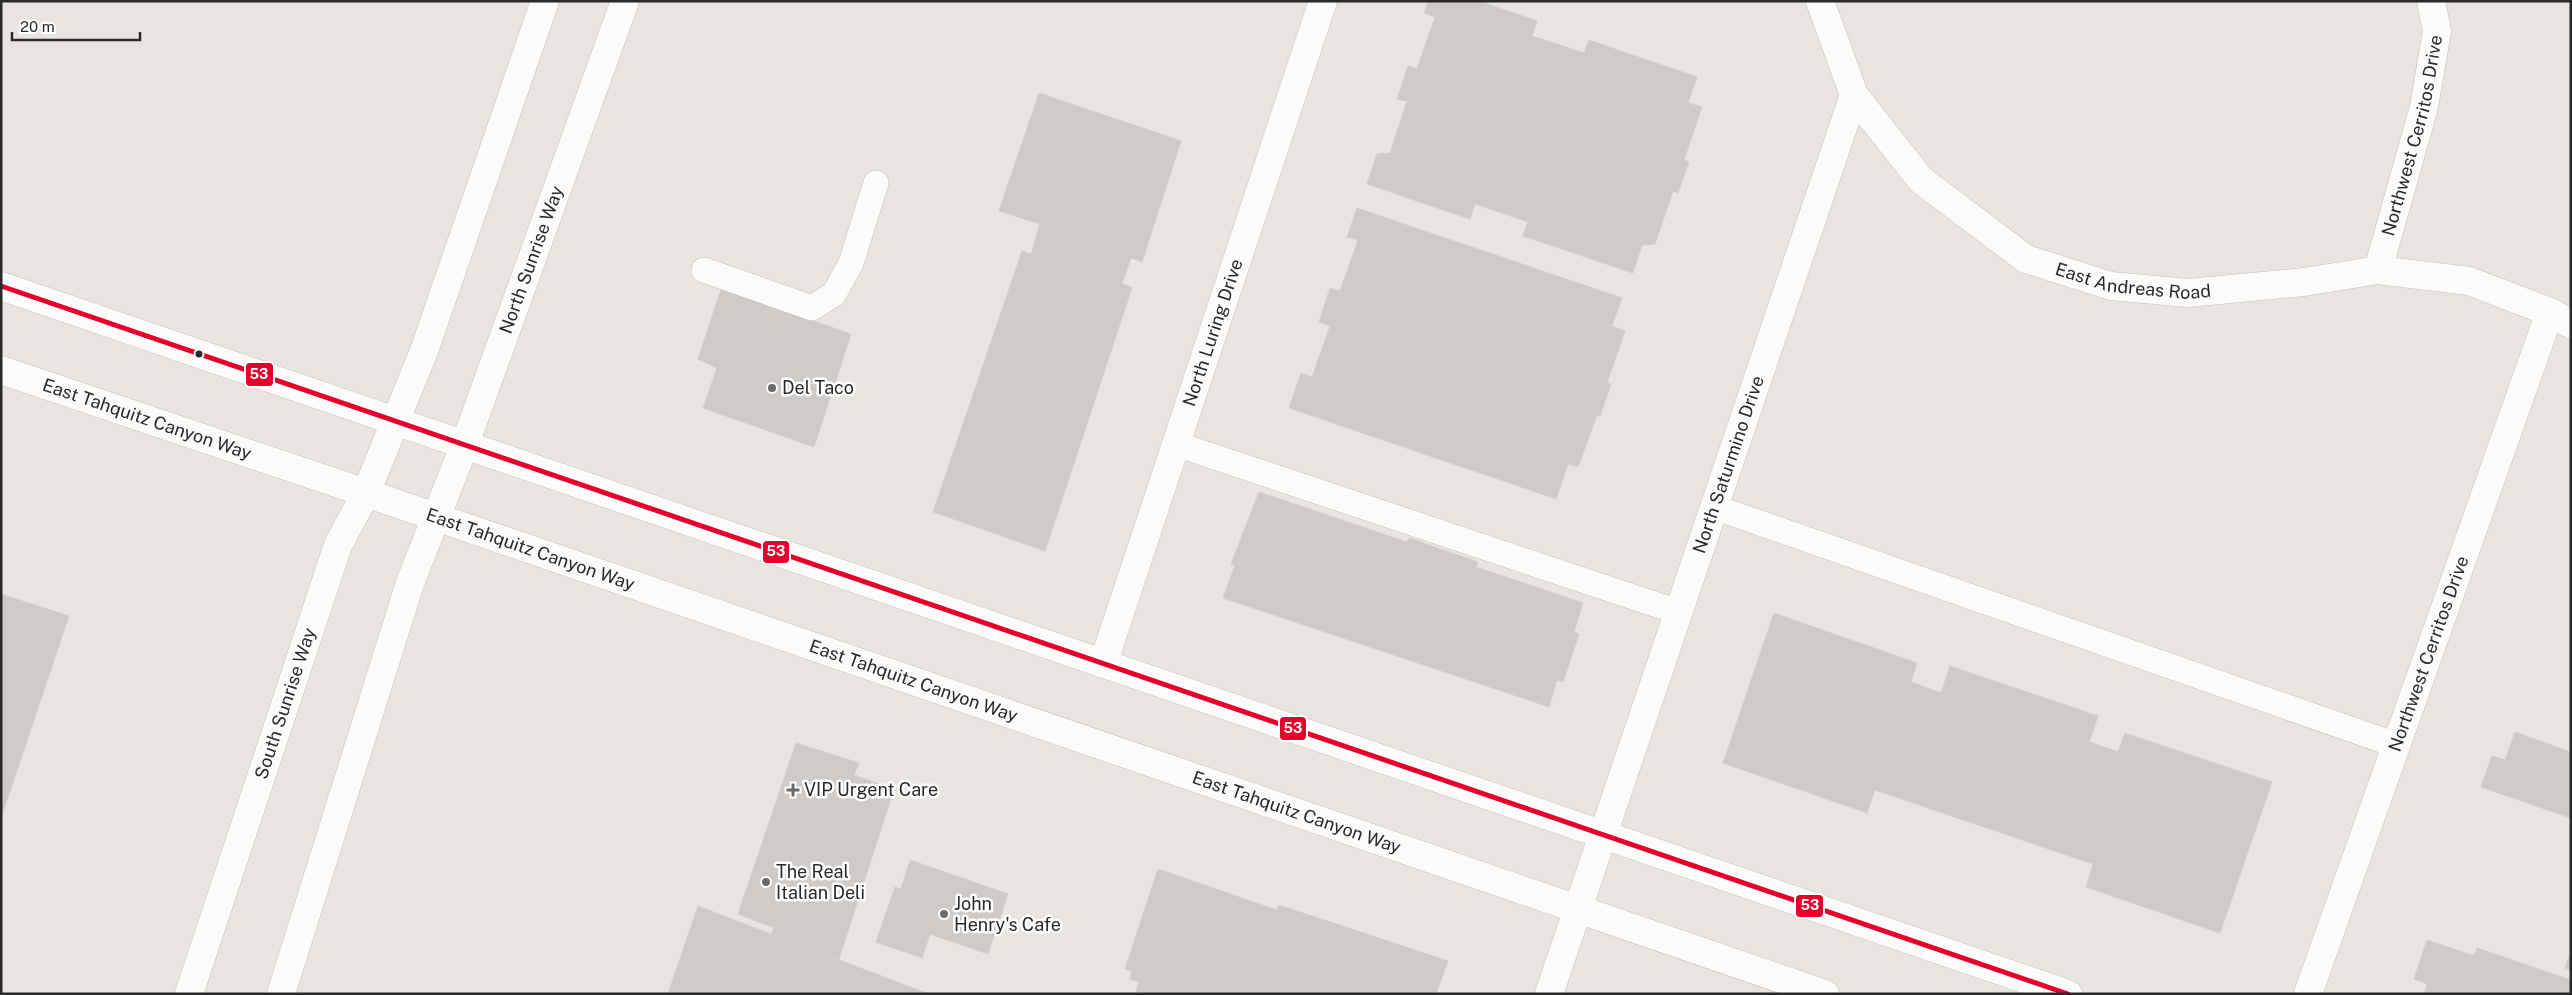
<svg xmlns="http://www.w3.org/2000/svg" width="2572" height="995" font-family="'Public Sans',sans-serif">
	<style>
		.building { fill: #cdcac7; stroke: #d3d0cc }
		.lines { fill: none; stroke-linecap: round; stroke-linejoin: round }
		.lane-casing { stroke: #c2c0c1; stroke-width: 26 }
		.street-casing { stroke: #c2c0c1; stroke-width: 29 }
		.secondary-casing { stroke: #c2c0c1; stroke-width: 29 }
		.lane { stroke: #fcfbfa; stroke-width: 25 }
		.street { stroke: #fcfbfa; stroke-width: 28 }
		.secondary { stroke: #fcfbfa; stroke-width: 28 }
		.bus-1-casing { stroke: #fff; stroke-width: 9 }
		.bus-1 { stroke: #e4002b; stroke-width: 5 }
		.bus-dot { fill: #292929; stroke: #fff; stroke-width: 2 }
		.poi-dot { fill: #6c6a69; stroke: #fff; stroke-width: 2 }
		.labels { text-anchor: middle; stroke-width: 5; stroke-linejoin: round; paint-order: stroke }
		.street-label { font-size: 18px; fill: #292929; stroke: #fff }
		.poi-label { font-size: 18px; fill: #292929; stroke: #fff; text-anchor: start }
		.line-badge { stroke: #fff; stroke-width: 2 }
		.badge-label { font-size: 14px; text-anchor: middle; font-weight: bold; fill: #fff }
	</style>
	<rect width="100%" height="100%" fill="#e8e4e0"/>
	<path class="building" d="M 1428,1 L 1479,1 L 1537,21 L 1532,36 L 1584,53 L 1589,40 L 1697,77 L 1688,103 L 1702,107 L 1684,160 L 1689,162 L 1678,193 L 1673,191 L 1655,244 L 1642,245 L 1633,273 L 1523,236 L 1528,222 L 1475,204 L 1470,219 L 1367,184 L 1377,154 L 1390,153 L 1407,101 L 1397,99 L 1408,66 L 1417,69 L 1435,17 L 1424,13 Z
		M 1039,93 L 1181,141 L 1142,262 L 1131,258 L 1122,283 L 1132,288 L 1045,551 L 933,512 L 1022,251 L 1031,254 L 1040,224 L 999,211 Z
		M 1357,208 L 1622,298 L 1612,326 L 1625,331 L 1607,383 L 1611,384 L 1600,416 L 1597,415 L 1578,467 L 1568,464 L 1556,499 L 1289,408 L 1301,373 L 1312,377 L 1330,326 L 1319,322 L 1330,288 L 1340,291 L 1358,240 L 1347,237 Z
		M 721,289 L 851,334 L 814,447 L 703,408 L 717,368 L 698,359 Z
		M 1259,492 L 1407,542 L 1409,538 L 1478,562 L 1476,567 L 1583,603 L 1574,632 L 1579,634 L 1563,682 L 1557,680 L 1549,707 L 1223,598 L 1235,565 L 1231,564 Z
		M 1,594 L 69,616 L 1,818 Z
		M 1774,613 L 1917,663 L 1911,682 L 1941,693 L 1950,666 L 2098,716 L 2089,742 L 2118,752 L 2125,733 L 2272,782 L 2220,933 L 2086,887 L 2093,864 L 1875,790 L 1867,813 L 1723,763 Z
		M 2515,732 L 2571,752 L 2571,818 L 2481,787 L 2492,756 L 2505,760 Z
		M 796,743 L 859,763 L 854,775 L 894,789 L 839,959 L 771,934 L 774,928 L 738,914 Z
		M 910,860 L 1008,894 L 988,954 L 930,934 L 922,958 L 876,942 L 895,887 L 901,889 Z
		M 1158,869 L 1277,910 L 1279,905 L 1448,961 L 1436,994 L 1143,994 L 1136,991 L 1139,982 L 1130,979 L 1132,971 L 1125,969 Z
		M 698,906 L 771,934 L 929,994 L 668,994 Z
		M 2427,940 L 2474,956 L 2477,948 L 2571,980 L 2571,994 L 2424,994 L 2427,984 L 2414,979 Z
		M 2571,951 L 2571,970 L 2565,968 Z"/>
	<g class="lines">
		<g class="lane-casing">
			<path id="lane" d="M 704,270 L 812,308 L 834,294 L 851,263 L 876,183
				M 1176,444 L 1678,612
				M 1714,507 L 2396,745"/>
		</g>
		<g class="street-casing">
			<g id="street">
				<path id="s1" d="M 1820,1 L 1854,95 L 1921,180 L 2026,259 L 2111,286 L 2188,293 L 2304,282 L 2378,270 L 2469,281 L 2550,312 L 2571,324"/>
				<path id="s2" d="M 2378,270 L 2424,107 L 2437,31 L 2431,1"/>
				<path id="s3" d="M 1103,664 L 1323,1"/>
				<path id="s4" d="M 1549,994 L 1854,95"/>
				<path id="s5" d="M 2308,994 L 2550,312"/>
			</g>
		</g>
		<g class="secondary-casing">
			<g id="secondary">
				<path d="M 1,286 L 2068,994"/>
				<path id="s6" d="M 1,370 L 366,493 L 1825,994"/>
				<path id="s7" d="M 189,994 L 338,545 L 366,493 L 424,351 L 545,1"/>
				<path id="s8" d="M 281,994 L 410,583 L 465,444 L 625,1"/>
			</g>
		</g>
		<use href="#lane" class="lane"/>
		<use href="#street" class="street"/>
		<use href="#secondary" class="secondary"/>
		<g class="bus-1-casing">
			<path id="bus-1" d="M 1,286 L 2068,994"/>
		</g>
		<use href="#bus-1" class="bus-1"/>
	</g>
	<circle class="bus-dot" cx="199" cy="354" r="4.5"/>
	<g class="poi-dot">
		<circle cx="772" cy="388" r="5"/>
		<path d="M790.5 782.5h5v5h5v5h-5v5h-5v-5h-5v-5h5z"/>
		<circle cx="766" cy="882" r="5"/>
		<circle cx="944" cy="914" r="5"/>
	</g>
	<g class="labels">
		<g class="street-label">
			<text dy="6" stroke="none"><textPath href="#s2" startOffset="139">Northwest Cerritos Drive</textPath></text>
			<text dy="6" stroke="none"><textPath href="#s8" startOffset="776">North Sunrise Way</textPath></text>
			<text dy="6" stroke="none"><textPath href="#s1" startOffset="450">East Andreas Road</textPath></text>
			<text dy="6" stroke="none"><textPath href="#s3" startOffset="349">North Luring Drive</textPath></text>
			<text dy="6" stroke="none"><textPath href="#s6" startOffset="154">East Tahquitz Canyon Way</textPath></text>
			<text dy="6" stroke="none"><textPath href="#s4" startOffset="559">North Saturmino Drive</textPath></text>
			<text dy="6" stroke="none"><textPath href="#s6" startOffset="559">East Tahquitz Canyon Way</textPath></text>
			<text dy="6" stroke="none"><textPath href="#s5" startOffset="361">Northwest Cerritos Drive</textPath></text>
			<text dy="6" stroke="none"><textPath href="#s6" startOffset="964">East Tahquitz Canyon Way</textPath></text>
			<text dy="6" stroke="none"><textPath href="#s7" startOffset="306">South Sunrise Way</textPath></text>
			<text dy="6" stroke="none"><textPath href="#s6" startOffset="1369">East Tahquitz Canyon Way</textPath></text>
		</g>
		<g class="poi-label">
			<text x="782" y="394">Del Taco</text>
			<text x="804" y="796">VIP Urgent Care</text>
			<text x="776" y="878">The Real<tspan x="776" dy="21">Italian Deli</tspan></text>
			<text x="954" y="910">John<tspan x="954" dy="21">Henry's Cafe</tspan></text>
		</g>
	</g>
	<g class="line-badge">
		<rect x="245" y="362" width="29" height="25" rx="5" fill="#e4002b"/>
		<rect x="762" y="540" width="28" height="24" rx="5" fill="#e4002b"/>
		<rect x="1279" y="716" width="28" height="25" rx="5" fill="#e4002b"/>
		<rect x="1795" y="894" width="29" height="24" rx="5" fill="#e4002b"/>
	</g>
	<g class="badge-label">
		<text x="259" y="379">53</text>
		<text x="776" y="556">53</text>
		<text x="1293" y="733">53</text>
		<text x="1810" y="910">53</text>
	</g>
	<rect width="2572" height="995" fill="none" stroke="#292929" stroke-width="5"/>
	<path d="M12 32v8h128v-8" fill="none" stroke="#292929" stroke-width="2.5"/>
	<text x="20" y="32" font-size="15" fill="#292929" stroke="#ffffff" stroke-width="4" paint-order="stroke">20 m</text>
</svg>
